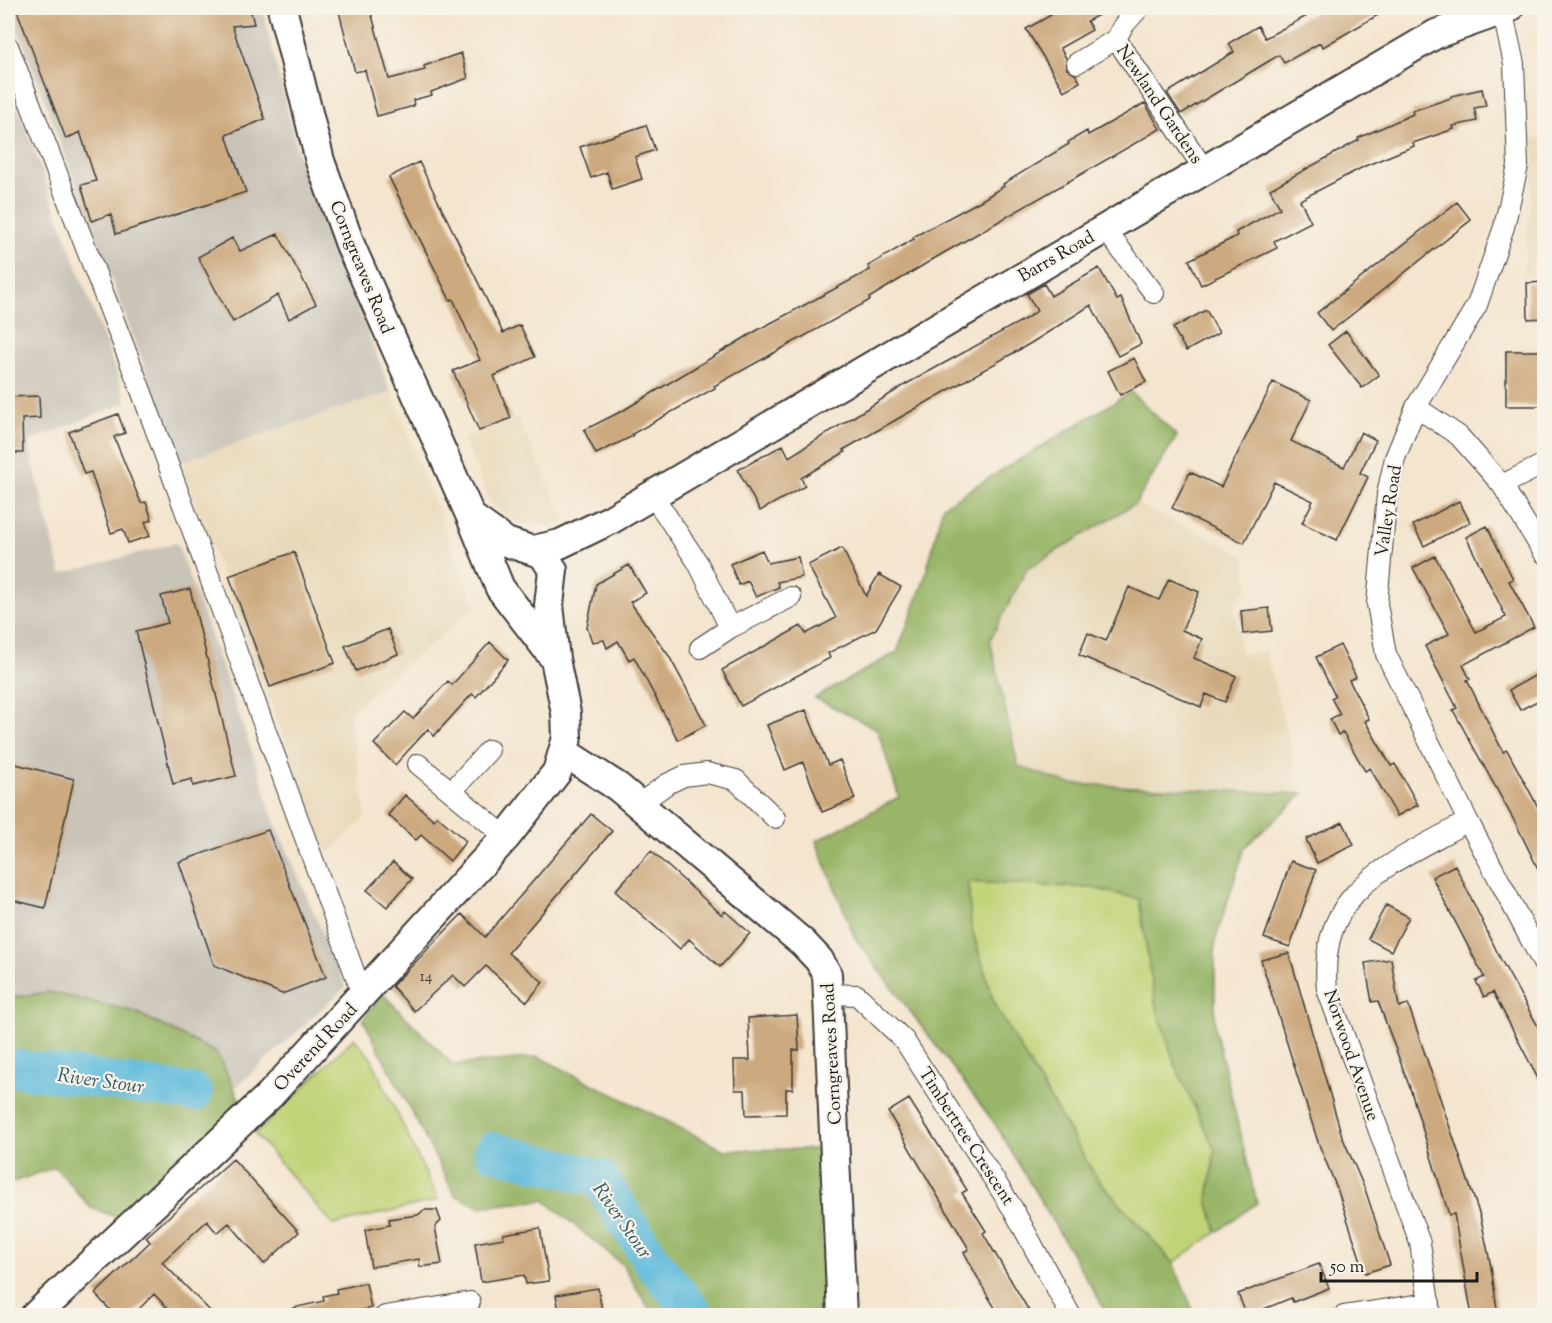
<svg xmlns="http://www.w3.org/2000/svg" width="1552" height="1323" font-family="'Sorts Mill Goudy',serif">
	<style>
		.built { fill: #e8d9ba }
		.industrial { fill: #c9c3b8 }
		.green { fill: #c0d377; stroke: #6e784a; stroke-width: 1.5 }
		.forest { fill: #98b568; stroke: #5a6842; stroke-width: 1.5 }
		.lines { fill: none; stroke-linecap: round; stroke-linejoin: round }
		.river { stroke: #5dbadb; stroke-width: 38 }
		.building { fill: #cca97e }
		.street-casing { stroke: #3c3a37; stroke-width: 22 }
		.secondary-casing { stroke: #3c3a37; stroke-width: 32 }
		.street { stroke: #fff; stroke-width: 20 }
		.secondary { stroke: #fff; stroke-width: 28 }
		.labels { text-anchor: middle; stroke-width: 4.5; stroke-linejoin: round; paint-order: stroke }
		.number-label { font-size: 15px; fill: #483f34 }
		.street-label { font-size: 18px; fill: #1c1c1c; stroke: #f7f3e8 }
		.water-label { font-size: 20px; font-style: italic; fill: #365b68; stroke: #f7f3e8 }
	</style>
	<rect width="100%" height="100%" fill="#f7f3e8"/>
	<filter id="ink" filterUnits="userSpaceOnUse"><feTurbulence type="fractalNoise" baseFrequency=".0167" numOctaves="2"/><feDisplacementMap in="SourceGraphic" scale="12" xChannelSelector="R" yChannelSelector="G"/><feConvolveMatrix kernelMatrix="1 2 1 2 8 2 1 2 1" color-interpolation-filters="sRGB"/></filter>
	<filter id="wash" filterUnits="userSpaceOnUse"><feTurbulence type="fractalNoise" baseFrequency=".008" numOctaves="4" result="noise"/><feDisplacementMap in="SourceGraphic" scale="24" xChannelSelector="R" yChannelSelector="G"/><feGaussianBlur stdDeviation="1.35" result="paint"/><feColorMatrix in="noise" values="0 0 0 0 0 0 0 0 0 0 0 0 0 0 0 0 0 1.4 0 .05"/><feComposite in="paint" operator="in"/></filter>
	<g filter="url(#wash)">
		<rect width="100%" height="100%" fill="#f4e5cf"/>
		<path class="built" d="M 1533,137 L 1544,140 L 1544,276 L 1523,276 L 1534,162 Z
			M 391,392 L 476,606 L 349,712 L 366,817 L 327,854 L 180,462 Z
			M 511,418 L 518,419 L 567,522 L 551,526 L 532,526 L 513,520 L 492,504 L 463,439 Z
			M 1136,503 L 1245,556 L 1248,588 L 1234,604 L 1241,655 L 1265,650 L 1303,794 L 1069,784 L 1018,766 L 990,640 L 1026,569 Z"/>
		<path class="industrial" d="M 10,8 L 262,8 L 298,153 L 391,392 L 180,462 Z
			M 8,80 L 127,402 L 28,442 L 61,574 L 177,543 L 260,774 L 272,816 L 346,987 L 234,1089 L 217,1053 L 49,992 L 8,998 Z"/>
		<path class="green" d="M 968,882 L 1093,888 L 1139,899 L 1155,1002 L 1190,1097 L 1215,1150 L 1208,1200 L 1217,1232 L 1173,1263 L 1096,1177 L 995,1006 L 971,926 Z
			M 354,1038 L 371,1058 L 438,1200 L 333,1225 L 255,1134 Z"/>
		<path class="forest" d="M 1131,392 L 1177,436 L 1136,503 L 1027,569 L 990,640 L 1018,766 L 1069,784 L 1303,794 L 1245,847 L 1215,941 L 1215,1029 L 1257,1203 L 1217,1232 L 1208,1200 L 1215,1150 L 1175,1065 L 1155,1002 L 1139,899 L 1093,888 L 968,882 L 971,926 L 995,1006 L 1096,1177 L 1173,1263 L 1195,1315 L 1108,1315 L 995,1124 L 855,938 L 816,841 L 899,797 L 877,729 L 815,698 L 897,652 L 924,581 L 943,506 Z
			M 49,992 L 135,1012 L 217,1053 L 239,1099 L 224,1121 L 116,1217 L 91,1208 L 55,1167 L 8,1184 L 8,998 Z
			M 383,994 L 453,1065 L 539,1057 L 724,1150 L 820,1149 L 823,1315 L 653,1315 L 623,1265 L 544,1200 L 479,1207 L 455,1195 L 363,1019 Z"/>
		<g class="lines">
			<path class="river" d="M 8,1067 L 194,1093
				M 493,1151 L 599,1178 L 654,1264 L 696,1316"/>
		</g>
		<g id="blocks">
			<path class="building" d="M 16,8 L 250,8 L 254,24 L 232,26 L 265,119 L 226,135 L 246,192 L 116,234 L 111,214 L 92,221 L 81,185 L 96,181 L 80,132 L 66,139 Z
				M 338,8 L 370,8 L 389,79 L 425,70 L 424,66 L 461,53 L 468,78 L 431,92 L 432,95 L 413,100 L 414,106 L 377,116 L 365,70 L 355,72 Z
				M 1046,8 L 1111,8 L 1087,21 L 1092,30 L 1060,48 L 1066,58 L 1067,69 L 1076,75 L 1080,82 L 1064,91 L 1026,29 L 1051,15 Z
				M 1322,8 L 1390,8 L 1323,47 L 1320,43 L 1284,63 L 1279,55 L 1181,114 L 1167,93 L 1234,52 L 1229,43 L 1258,26 L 1265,38 Z
				M 1482,89 L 1486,106 L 1474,108 L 1477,121 L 1453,126 L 1454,129 L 1413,143 L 1414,146 L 1365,166 L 1300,200 L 1311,222 L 1274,241 L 1277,248 L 1201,285 L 1189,260 L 1237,236 L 1236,232 L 1280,208 L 1270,189 L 1359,140 L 1358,138 L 1413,114 L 1412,111 L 1451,98 L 1451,96 Z
				M 1145,103 L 1160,129 L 935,258 L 869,298 L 870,300 L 714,386 L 715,388 L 632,434 L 633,436 L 596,454 L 584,430 L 624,410 L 756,331 L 870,270 L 868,266 L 914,239 L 913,237 L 982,200 L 1004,186 L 1003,184 L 1069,144 L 1068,142 L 1087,131 L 1088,135 Z
				M 646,125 L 655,150 L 635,157 L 642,179 L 612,189 L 607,172 L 591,178 L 580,147 Z
				M 419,162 L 503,333 L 520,325 L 535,357 L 494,376 L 511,418 L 479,431 L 453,371 L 480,360 L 453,299 L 450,300 L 389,177 Z
				M 1457,202 L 1471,220 L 1331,331 L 1317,313 Z
				M 278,234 L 316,304 L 289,319 L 278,295 L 233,322 L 198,257 L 232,238 L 240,251 Z
				M 1099,268 L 1117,300 L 1121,298 L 1141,344 L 1118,356 L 1091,305 L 1031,343 L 843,450 L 845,452 L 801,478 L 805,486 L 760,511 L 738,470 L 783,445 L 789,457 L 908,383 L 1025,319 L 1037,311 L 1027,294 L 1044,284 L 1051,296 Z
				M 1545,282 L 1545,318 L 1528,319 L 1527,283 Z
				M 1206,310 L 1219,333 L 1186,351 L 1173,328 Z
				M 1346,331 L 1379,375 L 1362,388 L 1328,345 Z
				M 1506,351 L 1545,351 L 1545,406 L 1506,406 Z
				M 1134,358 L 1146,382 L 1120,395 L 1108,371 Z
				M 1273,382 L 1311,400 L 1291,441 L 1344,467 L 1361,432 L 1376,440 L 1360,473 L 1368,477 L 1337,540 L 1302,523 L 1313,501 L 1274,482 L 1244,543 L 1172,508 L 1190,472 L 1221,487 Z
				M 39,396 L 40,418 L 22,419 L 23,453 L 8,453 L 8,397 Z
				M 118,414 L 125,433 L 114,437 L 141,503 L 146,502 L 152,520 L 145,522 L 150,536 L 128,543 L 123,529 L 111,533 L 91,472 L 84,474 L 69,432 Z
				M 1459,501 L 1470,522 L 1424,546 L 1413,525 Z
				M 1487,526 L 1513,579 L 1509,581 L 1534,627 L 1463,665 L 1470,679 L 1467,680 L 1503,752 L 1507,750 L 1545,820 L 1545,883 L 1517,826 L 1453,710 L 1457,708 L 1425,646 L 1449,634 L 1413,568 L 1435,556 L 1476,632 L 1506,617 L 1466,537 Z
				M 842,548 L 866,596 L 879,574 L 901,587 L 876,629 L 828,653 L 830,658 L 741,706 L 722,670 L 801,626 L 806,634 L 836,618 L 808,565 Z
				M 762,550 L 768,563 L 798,557 L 802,577 L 777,582 L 779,587 L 756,597 L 748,581 L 739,585 L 730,564 Z
				M 294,552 L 335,663 L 270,687 L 229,576 Z
				M 629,565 L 646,593 L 630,602 L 669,656 L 706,725 L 678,740 L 634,657 L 629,660 L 618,641 L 607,648 L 604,640 L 592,642 L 587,627 L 596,584 Z
				M 1169,579 L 1199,592 L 1182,630 L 1202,639 L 1194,658 L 1236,676 L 1225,702 L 1206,694 L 1201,707 L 1079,655 L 1088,633 L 1106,641 L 1129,587 L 1159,600 Z
				M 190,589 L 236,776 L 193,786 L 192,779 L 173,784 L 136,631 L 168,623 L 161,596 Z
				M 1269,608 L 1272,631 L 1243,634 L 1241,611 Z
				M 388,629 L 398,654 L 356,671 L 345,646 Z
				M 490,642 L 508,660 L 476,697 L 472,694 L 434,736 L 428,729 L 395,765 L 374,744 L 405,712 L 413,719 L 448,681 L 452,685 Z
				M 1340,645 L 1356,677 L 1349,680 L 1369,719 L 1365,721 L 1391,766 L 1395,764 L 1418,805 L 1397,816 L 1370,768 L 1365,771 L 1343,732 L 1338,735 L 1330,719 L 1340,714 L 1331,698 L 1335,696 L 1316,657 Z
				M 1545,670 L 1545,697 L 1520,710 L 1509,690 Z
				M 806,710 L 828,765 L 840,760 L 855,799 L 822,812 L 803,762 L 785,770 L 767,725 Z
				M 8,762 L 74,779 L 45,908 L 8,899 Z
				M 405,795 L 434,820 L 437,816 L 466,841 L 450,861 L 421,835 L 416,840 L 388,815 Z
				M 591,814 L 612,831 L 508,953 L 543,982 L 527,1002 L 486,966 L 465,987 L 453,975 L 414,1011 L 392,986 L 462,914 L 485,937 Z
				M 1343,822 L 1354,845 L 1317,863 L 1306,839 Z
				M 268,830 L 326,977 L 282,994 L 214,965 L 179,862 Z
				M 651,851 L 722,915 L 725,911 L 750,933 L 720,967 L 689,939 L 680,949 L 615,891 Z
				M 1291,861 L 1316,870 L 1290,947 L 1264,938 Z
				M 393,862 L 412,879 L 387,907 L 367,890 Z
				M 1455,865 L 1501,960 L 1545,1039 L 1545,1092 L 1493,992 L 1484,997 L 1476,981 L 1484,977 L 1432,877 Z
				M 1386,905 L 1409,917 L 1391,951 L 1368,939 Z
				M 1289,953 L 1342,1136 L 1366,1192 L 1390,1265 L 1365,1273 L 1338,1191 L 1318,1142 L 1261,960 Z
				M 1391,959 L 1399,1007 L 1408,1004 L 1481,1219 L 1491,1267 L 1498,1316 L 1472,1316 L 1454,1214 L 1449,1215 L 1410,1088 L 1378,1001 L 1372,1002 L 1365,963 Z
				M 797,1015 L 799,1050 L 793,1050 L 793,1089 L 786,1089 L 786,1114 L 746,1115 L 745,1090 L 735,1090 L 734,1060 L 750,1060 L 748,1018 Z
				M 909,1099 L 967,1190 L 962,1193 L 986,1231 L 983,1233 L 1032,1316 L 1000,1316 L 987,1295 L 964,1252 L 969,1249 L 888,1112 Z
				M 233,1159 L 299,1232 L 264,1264 L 229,1223 L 217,1233 L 207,1221 L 162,1262 L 215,1316 L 175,1316 L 154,1294 L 132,1316 L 116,1316 L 95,1294 L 150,1242 L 146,1237 Z
				M 424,1210 L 437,1210 L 441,1221 L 435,1227 L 442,1264 L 420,1267 L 419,1259 L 371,1267 L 365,1230 L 390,1225 L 389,1219 L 418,1215 Z
				M 540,1228 L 549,1281 L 526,1284 L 524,1275 L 481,1282 L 475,1243 L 504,1238 L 503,1234 Z
				M 1319,1264 L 1329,1288 L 1293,1302 L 1291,1298 L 1247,1316 L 1238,1294 Z
				M 366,1283 L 371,1308 L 336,1316 L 293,1316 L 293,1308 L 324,1301 L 323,1296 L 337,1293 L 336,1289 Z
				M 598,1288 L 603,1316 L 560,1316 L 556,1295 Z"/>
		</g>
	</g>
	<g filter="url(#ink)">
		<use href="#blocks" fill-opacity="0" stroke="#3c3a37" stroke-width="1.5"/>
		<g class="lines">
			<g class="street-casing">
				<path id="street" d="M 1502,9 L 1514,64 L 1518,166 L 1504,227 L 1477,305 L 1416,407 L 1395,458 L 1387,494 L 1377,604 L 1386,654 L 1468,821 L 1544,965
					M 1116,39 L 1123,26 L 1139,8
					M 8,46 L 142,393 L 363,996
					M 1077,63 L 1116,39 L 1204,169
					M 1104,228 L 1154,293
					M 1416,407 L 1459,436 L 1502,485 L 1544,553
					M 1502,485 L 1544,464
					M 652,494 L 698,563 L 730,628
					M 700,648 L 730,628 L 791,597
					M 418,764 L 506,837
					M 453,790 L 489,750
					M 639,804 L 667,784 L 684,776 L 707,773 L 736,780 L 775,818
					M 829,994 L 857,995 L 904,1040 L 1013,1209 L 1071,1316
					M 385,1316 L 470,1302
					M 1344,1316 L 1430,1303
					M 1431,1316 L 1420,1243 L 1327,989 C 1317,888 1394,863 1468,821"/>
			</g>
			<g class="secondary-casing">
				<path id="secondary" d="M 282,8 L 320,161 L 351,247 L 471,517 L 500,588 L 554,658
					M 534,550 L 560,544 L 610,520 L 1436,34 L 1509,8
					M 564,752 L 618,787 L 803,943 L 819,960 L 827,974 L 842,1316
					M 35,1316 L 270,1095 L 506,837 L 557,772 L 567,738 L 566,713 L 555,659 L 549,605 L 553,570 L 543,554 L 506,542 L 471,517"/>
			</g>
			<use href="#street" class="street"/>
			<use href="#secondary" class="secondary"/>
		</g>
	</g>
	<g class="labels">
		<g class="number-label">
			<text x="426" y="981">14</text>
		</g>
		<g class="street-label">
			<text transform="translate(1160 104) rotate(56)" y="6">Newland Gardens</text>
			<text transform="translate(1056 256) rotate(-30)" y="6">Barrs Road</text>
			<text transform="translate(362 267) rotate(68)" y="6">Corngreaves Road</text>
			<text transform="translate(1388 511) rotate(-81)" y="6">Valley Road</text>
			<text transform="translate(315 1047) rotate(-47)" y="6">Overend Road</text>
			<text transform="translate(831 1054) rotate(-93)" y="6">Corngreaves Road</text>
			<text transform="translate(1352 1055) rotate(71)" y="6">Norwood Avenue</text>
			<text transform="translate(967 1136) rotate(57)" y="6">Timbertree Crescent</text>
		</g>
		<g class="water-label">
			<text transform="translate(101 1080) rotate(8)" y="7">River Stour</text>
			<text transform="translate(623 1220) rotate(55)" y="7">River Stour</text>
		</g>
	</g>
	<rect width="1552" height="1323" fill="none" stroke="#f7f3e8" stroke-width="30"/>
	<path d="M1321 1272v9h156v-9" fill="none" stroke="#1c1c1c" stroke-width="3"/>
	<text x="1330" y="1272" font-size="18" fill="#1c1c1c" stroke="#f7f3e8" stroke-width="4.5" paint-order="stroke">50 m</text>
</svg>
